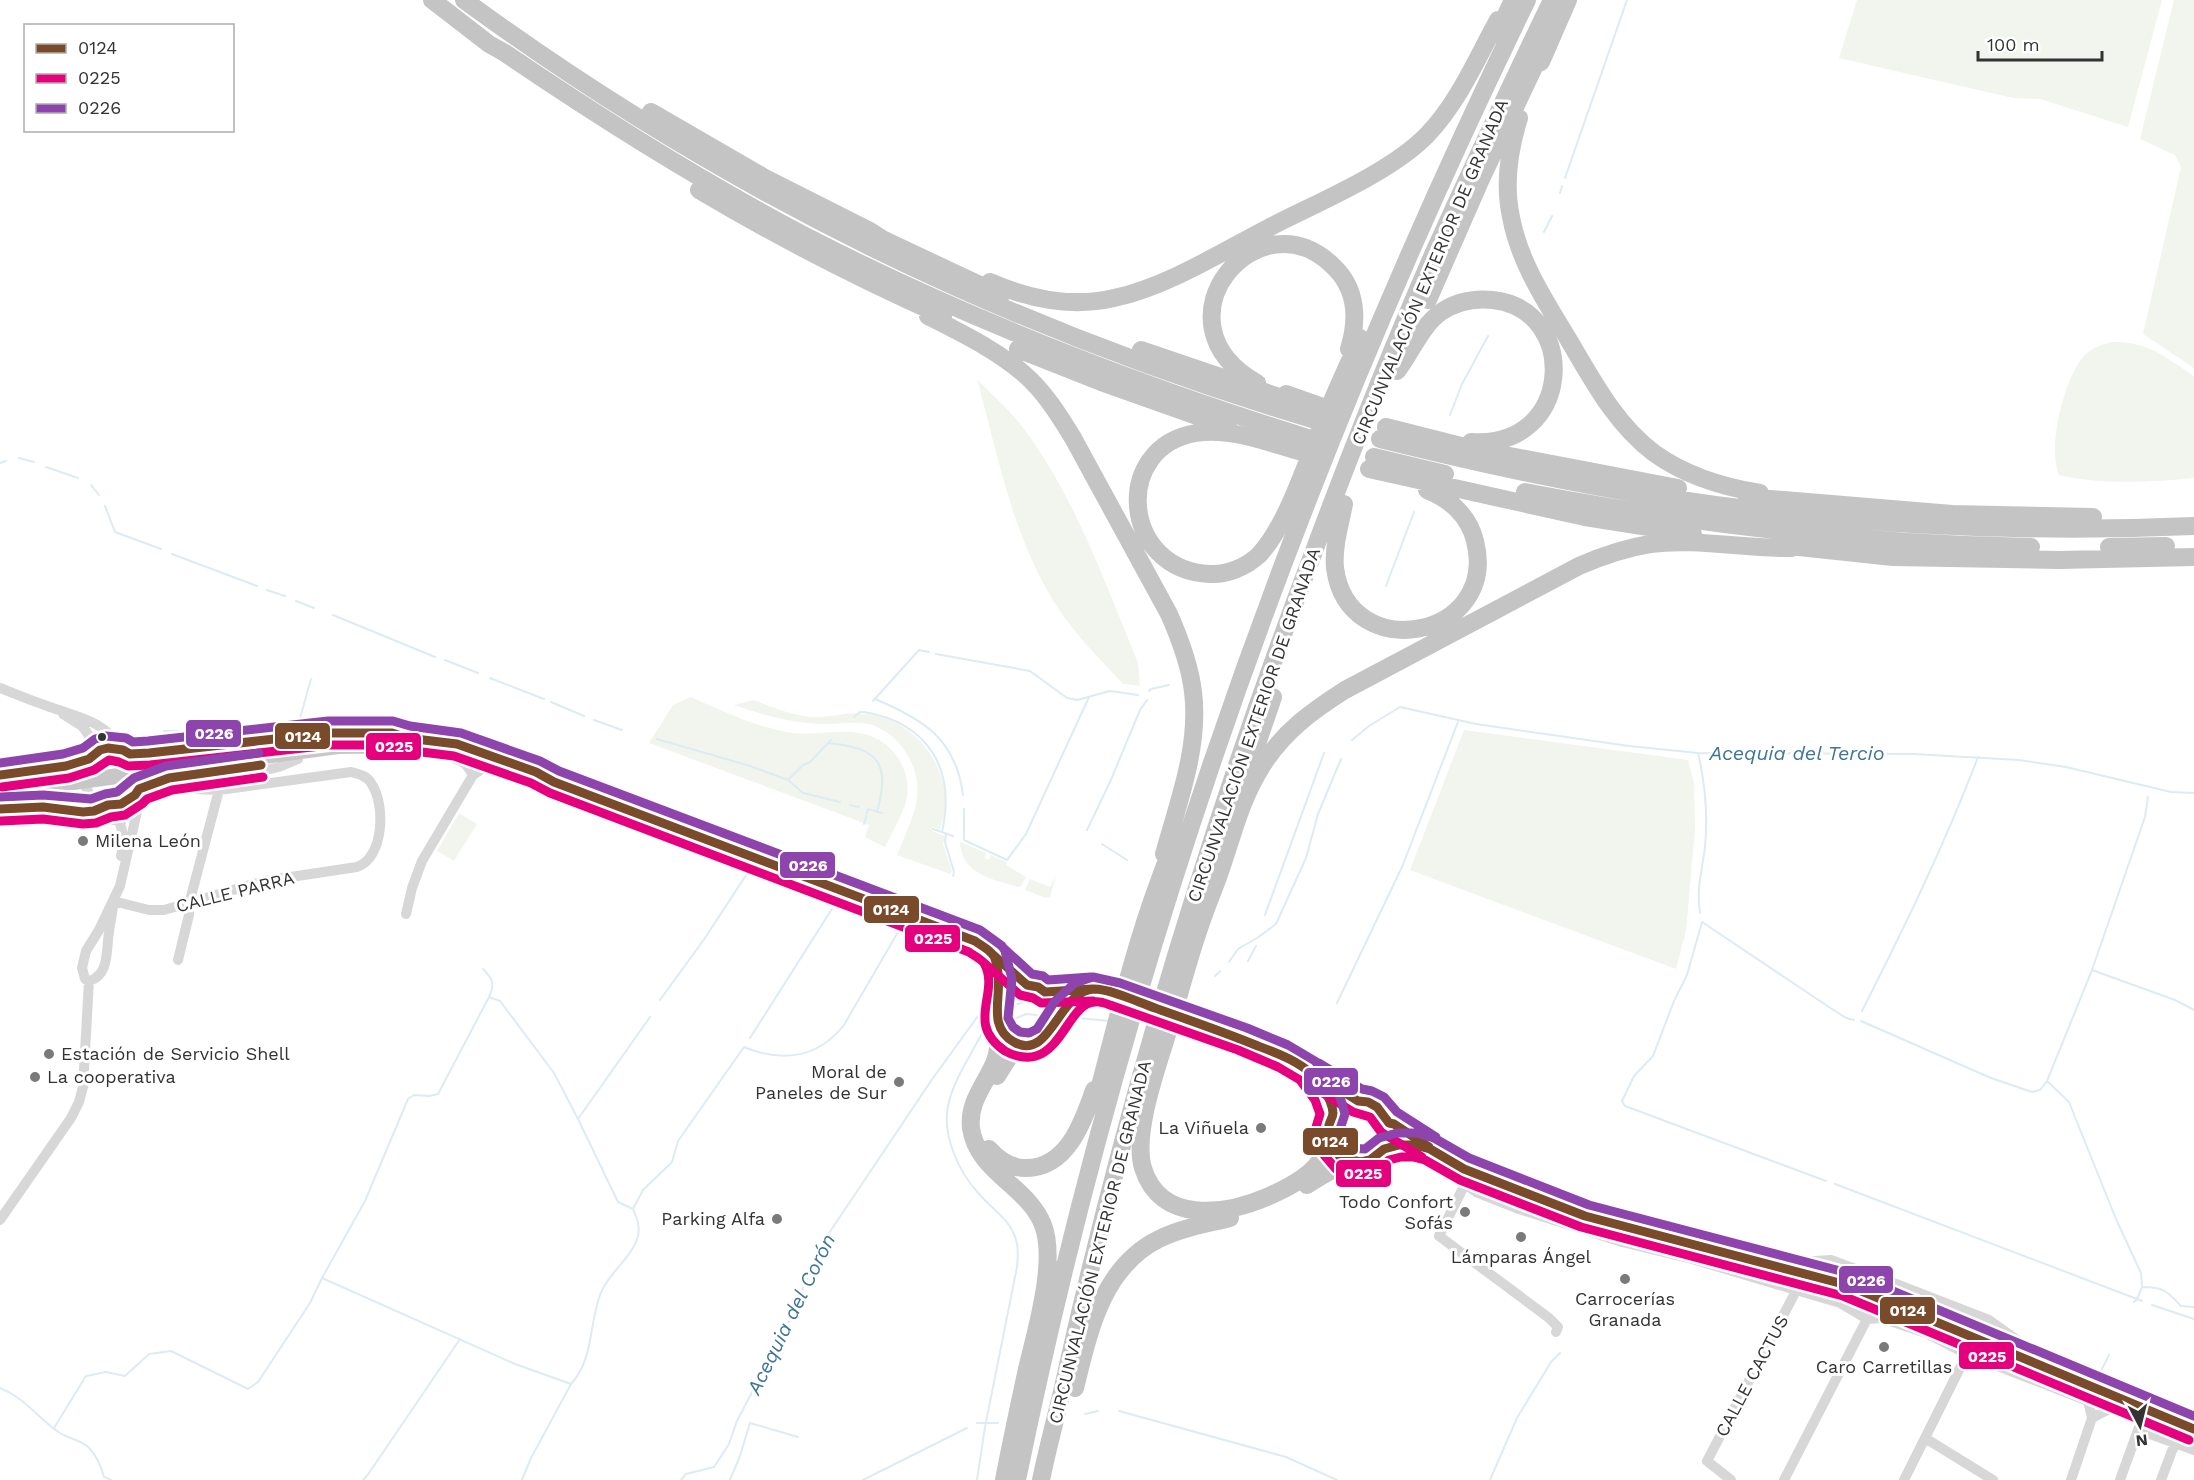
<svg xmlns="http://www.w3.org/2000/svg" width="2194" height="1480" font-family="'Work Sans',sans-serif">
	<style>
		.green { fill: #f1f5ed }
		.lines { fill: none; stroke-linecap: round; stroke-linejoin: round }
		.stream { stroke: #ddebf3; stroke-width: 2 }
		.minor { stroke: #d7d7d7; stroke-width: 10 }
		.trunk { stroke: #c7c7c7; stroke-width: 16 }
		.motorway { stroke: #c4c4c4; stroke-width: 18 }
		.bus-1-casing { stroke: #fff; stroke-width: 14 }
		.bus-2-casing { stroke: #fff; stroke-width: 14 }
		.bus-3-casing { stroke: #fff; stroke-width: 14 }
		.bus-1 { stroke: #7a4b2a; stroke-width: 9 }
		.bus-2 { stroke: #e5007d; stroke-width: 9 }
		.bus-3 { stroke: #8e44ad; stroke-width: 9 }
		.bus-dot { fill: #333; stroke: #fff; stroke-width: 2 }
		.poi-dot { fill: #7a7a7a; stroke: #fff; stroke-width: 2 }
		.labels { text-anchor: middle; stroke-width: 6; stroke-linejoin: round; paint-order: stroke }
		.street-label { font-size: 18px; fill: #333; stroke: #fff }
		.poi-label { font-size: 18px; fill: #333; stroke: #fff; text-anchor: end }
		.water-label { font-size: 20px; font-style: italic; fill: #3f7597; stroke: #fff }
		.line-badge { stroke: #fff; stroke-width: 2 }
		.badge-label { font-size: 16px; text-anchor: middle; font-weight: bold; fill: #fff }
	</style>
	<rect width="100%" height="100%" fill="#fff"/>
	<path class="green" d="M 1857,0 L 2162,0 L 2128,127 L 2040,99 L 2013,98 L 1839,58 Z
		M 2174,0 L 2194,0 L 2194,368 L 2143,334 L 2181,167 L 2175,155 L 2140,139 Z
		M 2112,342 C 2148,341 2165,357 2194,376 L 2194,478 C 2153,482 2099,485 2059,475 C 2047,447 2064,380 2083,357 C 2091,348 2101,345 2112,342 Z
		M 977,379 C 992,395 1011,411 1024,429 C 1076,499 1105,583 1138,663 L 1140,686 L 1123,684 C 1106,665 1087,647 1071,626 C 1016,556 1000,463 977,379 Z
		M 691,697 C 722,711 752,725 786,732 C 810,737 835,729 859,733 C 893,738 915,772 905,805 C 900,819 892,833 885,847 L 865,837 L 869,825 L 649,743 L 673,705 Z
		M 754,700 C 772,707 791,715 811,717 C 830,718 848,711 867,714 C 913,721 947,760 945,807 C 945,815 942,822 940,830 L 933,827 L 932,831 L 945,836 L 943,844 L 952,871 L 950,874 L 897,855 C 913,816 931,786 902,747 C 895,737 881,727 869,724 C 855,721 837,724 823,724 C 791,723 763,715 734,705 Z
		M 1464,730 L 1688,760 L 1694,783 L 1695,829 L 1686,931 L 1676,969 L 1410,870 Z
		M 459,813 L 477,824 L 454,861 L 437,851 Z
		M 960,842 L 986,853 L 985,858 L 989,860 L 991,855 L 1007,862 L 1006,865 L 1026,877 L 1021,886 L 1018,887 C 992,879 961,874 960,842 Z
		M 1056,875 L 1050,897 L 1046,898 L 1025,890 L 1030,879 L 1050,887 Z"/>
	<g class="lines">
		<path class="stream" d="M 1565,178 L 1627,0
			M 1560,193 L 1562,186
			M 1544,232 L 1552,216
			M 1450,415 L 1462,384 L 1488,336
			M 19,458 L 34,462
			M 0,463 L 6,461
			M 46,467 L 78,478
			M 91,485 L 99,495
			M 105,506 L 115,532 L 161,549
			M 172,554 L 257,586
			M 1386,586 L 1414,512
			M 267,590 L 285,596
			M 296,601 L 314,608
			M 333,615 L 435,657
			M 936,654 L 1030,671 L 1067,698 L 1077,700 L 1110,691 L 1138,695
			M 445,660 L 478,673
			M 490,678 L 544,699
			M 1149,691 L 1151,689 L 1169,685
			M 875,699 C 923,719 956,739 963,795
			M 873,701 L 919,650 L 929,652
			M 551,702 L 584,716
			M 854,717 L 860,712 L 864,712 C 929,723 956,770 942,832
			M 594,720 L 622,730
			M 164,731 L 223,731 L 299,722 L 311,679
			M 657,739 L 750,766 L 788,780 L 803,793 L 840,802
			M 1352,740 L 1369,726 L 1400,707 L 1476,724 L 1629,746 L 1698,753 L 1913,754 L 2019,760 L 2066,767 L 2171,792 L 2194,793
			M 828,743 C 878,748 891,762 877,812
			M 1698,753 C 1705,783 1708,816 1705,847 C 1702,873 1696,886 1700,913
			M 788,780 L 803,765 L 810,762 L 831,740
			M 2148,797 L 2145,817 L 2092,970 L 2175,1000 L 2194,1010
			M 850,805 L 859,807
			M 964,809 L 964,840 L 1007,860 L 1026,834 L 1089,697
			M 864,824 L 868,809 L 882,813
			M 933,829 L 953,836
			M 1087,830 L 1110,782 L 1140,710 L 1147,700
			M 946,834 L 945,842 L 954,872 L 953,876
			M 1102,844 L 1127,860
			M 1265,915 L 1324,753
			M 1248,961 L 1256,946
			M 1229,962 L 1238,949 L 1257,938 L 1276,924 L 1306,858 L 1318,814 L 1341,759
			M 2092,970 L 2047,1081 L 2069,1102 L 2116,1219 L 2141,1273 L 2142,1287
			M 1215,976 L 1220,971
			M 489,997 L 500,1001 L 554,1073 L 578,1119
			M 660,1000 L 705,938 L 750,869 L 837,901 L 750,1038
			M 1337,1003 L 1402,867 L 1458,722
			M 1014,1005 L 1025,1002 L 1036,1002
			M 1104,1007 L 1113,1008
			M 1862,1011 C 1904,928 1945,844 1978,757
			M 1079,1018 L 1109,1021
			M 1861,1021 L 1991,1078 L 2032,1092 L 2040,1090 L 2047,1081
			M 1007,1022 L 1026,1014 L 1047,1016
			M 1308,1061 L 1317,1066
			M 1355,1090 L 1379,1096 L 1396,1117
			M 1451,1151 L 1472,1164
			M 1826,1181 L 1625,1106 L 1622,1101 L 1634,1076 L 1653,1056 L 1674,1001 L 1687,975 L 1702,922 L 1829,1007 L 1846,1018 L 1854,1020
			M 1835,1184 L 2137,1299 L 2142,1287 C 2164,1287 2167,1291 2181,1306 L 2194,1307
			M 1545,1192 L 1583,1205 L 1780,1258 L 1802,1260
			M 633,1209 L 618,1202 L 578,1119 L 650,1017
			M 1820,1265 L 1846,1274
			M 322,1278 L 365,1201 L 408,1099 L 414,1095 L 429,1096 L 438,1094 L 489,997 C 495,984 493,979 483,969
			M 1856,1278 L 1893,1293
			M 1910,1301 L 1991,1334
			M 2134,1302 L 2137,1299 L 2142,1301
			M 2152,1305 L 2194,1319
			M 2045,1354 L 2082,1374
			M 2096,1381 L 2109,1355
			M 0,1388 C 27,1399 38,1419 60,1433 C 69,1439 82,1440 89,1448 C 97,1456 101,1466 104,1477 L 111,1480
			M 1119,1411 L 1286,1457 L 1337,1480
			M 1085,1414 L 1098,1411
			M 977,1423 L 998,1423
			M 54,1428 L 86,1376 L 106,1372 L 125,1376 L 149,1354 L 171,1351 L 248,1389 L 258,1382 L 310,1303 L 322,1278 L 515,1364 L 571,1384
			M 363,1480 L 367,1476 L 460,1339
			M 522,1480 L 531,1458 L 571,1384 C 593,1360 589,1328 599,1298 C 606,1274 632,1259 638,1236 C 640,1226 637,1218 633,1209 L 643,1190 L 672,1162 L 678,1141 L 744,1047 C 782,1063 818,1058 844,1025 L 898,932 L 904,930
			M 681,1480 L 686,1474 L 714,1467 L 729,1444 L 737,1421 L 789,1321 L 823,1242 L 933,1078 L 978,1016
			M 730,1480 L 740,1456 L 750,1423 L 798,1437
			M 863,1480 L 967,1428
			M 977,1480 L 985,1427 L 1017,1267 C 1018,1258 1019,1249 1016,1240 C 1011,1220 992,1209 979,1194 C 959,1172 942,1136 948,1106 C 953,1080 972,1054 983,1031 L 987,1029
			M 1490,1480 L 1517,1418 L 1551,1362 L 1560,1353"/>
		<path class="minor" d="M 0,688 C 18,695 35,702 53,708 C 84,719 103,721 123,750
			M 63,714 L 82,726 L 90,737 L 94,755
			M 130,754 C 169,751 209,747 248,743 C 297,737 360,722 407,738
			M 455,759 C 465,761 468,767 473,775
			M 0,775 L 66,766 L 89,759
			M 147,786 L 169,778 L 261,765
			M 4,803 L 49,799 L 99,803
			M 112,806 C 121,823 126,836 121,856
			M 0,809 C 14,808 28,807 41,808 C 55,808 69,811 83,812 C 91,812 97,809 105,807 C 120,802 136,803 140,783 C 142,773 139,762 130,755 C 100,730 62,777 99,803
			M 86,813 L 121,822
			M 113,901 L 149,910 L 164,910 L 264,881 L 357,867 C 384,858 386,804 371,783 C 367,776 359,774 351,772 L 219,790 L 145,787
			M 406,914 L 412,888 L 422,861 L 473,775 L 492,762
			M 178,960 L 189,915 L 189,904 L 219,790 L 236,777 L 279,767 L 298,759
			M 89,981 C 110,975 106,949 109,932 C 110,922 113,913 113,903
			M 1465,1178 L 1465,1184 L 1439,1236 L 1549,1318 L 1558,1327 L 1556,1332
			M 1465,1184 L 1476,1192 L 1519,1209 L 1622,1242 L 1692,1259 L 1840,1303 L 1867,1319 L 1881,1318 L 1893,1311 L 1898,1305 L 1900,1295 L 1896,1284 L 1831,1260 L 1814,1261 L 1793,1270
			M 0,1220 L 71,1118 L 79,1102 L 83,1087 L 89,981 L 85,979 L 82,968 L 86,951 L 99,930 L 120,886 L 139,803 L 135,795
			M 1812,1281 L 1832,1294 L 1840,1303
			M 1896,1284 L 1989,1320 L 2049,1363
			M 1855,1310 C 1845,1291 1843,1285 1859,1270
			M 1881,1318 L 1926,1333 L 1967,1354 L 2088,1401 L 2092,1418
			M 2092,1418 C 2114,1406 2121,1402 2142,1419 L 2120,1480
			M 2139,1430 L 2194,1450
			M 1925,1438 L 1993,1480
			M 1731,1480 L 1707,1461 L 1796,1291
			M 1784,1480 L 1867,1319
			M 1904,1480 L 1967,1354
			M 2071,1480 L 2092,1418
			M 2161,1480 L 2175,1443"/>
		<path class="trunk" d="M 0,792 L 338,746 C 389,745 443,747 493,762 C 514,768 533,776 554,782 L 975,941 C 995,953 1008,971 1027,985
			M996 1015a30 30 0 1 1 60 0a30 30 0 1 1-60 0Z
			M 1045,992 L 1093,989 L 1116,994
			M 1179,1017 C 1244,1040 1300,1061 1358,1101
			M 1313,1076 L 1326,1094 L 1333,1114
			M1328 1132a31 31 0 1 1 62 0a31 31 0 1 1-62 0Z
			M 1389,1123 L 1394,1124 L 1464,1169 L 1585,1216 L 1847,1285 L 2194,1429"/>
		<path class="motorway" d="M 432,0 L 489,44 L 505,53 C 602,119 702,182 807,237 C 969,320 1134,384 1308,438
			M 464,0 C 726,192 1004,327 1315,420
			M 1497,34 L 1513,0
			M 1541,62 L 1568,0
			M 651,112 L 765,178 L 870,231 L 884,240 L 1001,295
			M 1519,118 C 1509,150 1504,185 1511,217 C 1519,261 1544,299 1567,337 C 1592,379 1615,424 1654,453 C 1686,476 1722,487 1760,493
			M 699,190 C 778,237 860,279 943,316
			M 990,282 C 1029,299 1071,308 1114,298 C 1167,287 1225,250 1274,225 C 1321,201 1391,172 1427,135 C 1458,103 1476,60 1498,20
			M 1428,300 L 1481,179 L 1535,65 L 1544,52
			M 928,316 C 961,333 995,349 1023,373 C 1044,391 1059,415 1073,438 L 1169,614 C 1180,639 1190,665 1193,692 C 1200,746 1178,803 1164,854
			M 1018,349 L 1101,382 L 1228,427
			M 1141,350 L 1279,397 L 1297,398
			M 1397,371 C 1412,352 1421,326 1441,312 C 1457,301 1474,298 1493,300 C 1581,310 1573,450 1471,442
			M 1257,383 C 1148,322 1260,190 1335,268 C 1357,290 1358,320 1349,349
			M 1286,394 L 1320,406
			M 1386,427 L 1473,449 L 1678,488
			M 1380,439 C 1469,461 1557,481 1647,495 C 1828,524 2011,534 2194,526
			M 1302,452 C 1269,443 1230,427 1196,433 C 1111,447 1122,571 1210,574 C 1227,575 1246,567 1259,555 C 1287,525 1306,463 1322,425 C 1334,395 1347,367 1360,338
			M 1374,457 L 1445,474
			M 1369,469 L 1585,517 L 1693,534
			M 1525,492 C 1692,524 1860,544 2031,547
			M 1747,497 L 1952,514 L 2093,517
			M 1344,504 C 1340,525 1333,547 1335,568 C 1348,667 1500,639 1475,541 C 1469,516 1450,499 1427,490
			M 1780,545 L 1893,557 L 2059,560 L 2194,557
			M 2109,547 L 2166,546
			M 1245,779 L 1273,697
			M 999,1029 C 999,1040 999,1051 995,1061 C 986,1084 968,1101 971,1128 C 977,1172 1028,1186 1043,1225 C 1057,1261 1036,1331 1027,1369 C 1019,1406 1011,1443 1004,1480
			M 997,1076 L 1009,1057 L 1026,1045
			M 1095,1105 C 1115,1030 1133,951 1160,879 C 1164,867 1169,856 1173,844
			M 1328,1136 C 1326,1144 1324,1154 1319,1162 C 1308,1178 1285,1189 1267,1197 C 1225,1215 1160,1224 1143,1168 C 1132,1132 1160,1059 1171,1022 C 1184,977 1196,932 1214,888 C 1230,848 1238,803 1262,766 C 1283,732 1312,711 1345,690 L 1579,566 C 1602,556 1625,548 1650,544 C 1697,538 1745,549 1792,548
			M 989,1149 C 999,1160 1010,1168 1025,1168 C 1067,1169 1083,1122 1094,1090
			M 1307,1185 C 1324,1174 1338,1165 1358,1163
			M 1042,1304 L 1053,1268
			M 1075,1388 C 1089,1332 1102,1267 1159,1239 C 1181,1228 1206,1224 1230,1218
			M 1017,1480 C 1122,967 1298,470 1527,0
			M 1041,1480 C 1049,1441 1060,1403 1068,1365 C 1131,1085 1215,811 1317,543 C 1354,444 1393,346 1435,250 C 1473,166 1512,83 1552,0"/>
		<g class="bus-1-casing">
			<path id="bus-1" d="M 0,775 L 66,766 L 89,759 L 100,750 L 108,748 L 123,750 L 130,754 L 149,753 L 329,733 L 392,733 L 407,738 L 457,744 L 536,772 L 554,782 L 975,941 C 980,945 989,949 993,955 C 996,958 996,964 997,968 C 1004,993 985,1026 1014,1042 C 1050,1063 1059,990 1094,989 C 1111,989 1138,1002 1155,1008 C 1189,1020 1224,1032 1258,1046 C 1274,1052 1293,1059 1307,1070 C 1318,1079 1332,1098 1333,1113 C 1333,1117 1330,1121 1329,1125 C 1326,1139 1333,1148 1341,1158 L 1361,1162 L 1370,1160 L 1384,1149 L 1399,1145 L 1415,1145 L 1430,1149 L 1464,1169 L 1585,1216 L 1847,1285 L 2194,1429
				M 0,809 L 43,807 L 83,812 L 94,811 L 108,805 L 121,804 L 135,795 L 139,789 L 169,778 L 261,765
				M 990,952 L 1027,985 L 1038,987 L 1045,992 L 1092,989
				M 1313,1073 L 1358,1101 L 1368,1102 L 1377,1107 L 1389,1123 L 1394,1124 L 1429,1147"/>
		</g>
		<g class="bus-2-casing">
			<path id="bus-2" d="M 2,787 L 69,778 L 94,770 L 109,760 L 119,762 L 128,766 L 150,765 L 330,745 L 390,745 L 406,750 L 454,756 L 531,783 L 550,793 L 969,952 C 973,955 981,959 984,963 C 1001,993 964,1023 1005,1051 C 1013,1056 1027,1059 1036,1056 C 1063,1048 1072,1002 1095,1002 C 1100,1001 1107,1004 1113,1006 L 1238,1050 L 1278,1067 L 1300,1080 L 1315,1100 L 1320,1114 L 1316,1127 L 1319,1149 L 1336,1169 L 1348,1173 L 1362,1174 L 1375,1171 L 1389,1160 L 1401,1157 L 1413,1157 L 1425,1160 L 1460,1180 L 1581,1227 L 1843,1296 L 2189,1440
				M 1,821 L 43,819 L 83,824 L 96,823 L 111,817 L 125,815 L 142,804 L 147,799 L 172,790 L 263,777
				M 982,961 L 1020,995 L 1033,998 L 1041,1003 L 1093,1001
				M 1307,1083 L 1353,1112 L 1370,1117 L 1381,1132 L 1422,1157"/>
		</g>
		<g class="bus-3-casing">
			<path id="bus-3" d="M 0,763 L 63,754 L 83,748 L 95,739 L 106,736 L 126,738 L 133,742 L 148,741 L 328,721 L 393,721 L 410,726 L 461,733 L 540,761 L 559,771 L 980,930 L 1002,946 L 1005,951 L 1012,979 L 1008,1018 L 1013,1027 L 1020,1032 L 1029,1033 L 1037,1029 L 1055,1001 L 1075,983 L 1093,977 L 1120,983 L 1247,1028 L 1288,1045 L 1315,1061 L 1336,1088 L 1342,1103 L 1345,1114 L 1340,1129 L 1341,1139 L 1348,1148 L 1365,1149 L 1379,1138 L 1397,1133 L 1416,1133 L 1434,1138 L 1469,1158 L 1589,1205 L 1852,1274 L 2194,1416
				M 0,797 L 43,795 L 91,799 L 105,794 L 117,792 L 134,778 L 166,766 L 259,753
				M 998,943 L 1032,974 L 1043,976 L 1048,980 L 1091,977
				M 1319,1063 L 1362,1089 L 1372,1091 L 1384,1097 L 1397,1112 L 1436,1137"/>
		</g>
		<use href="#bus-1" class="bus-1"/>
		<use href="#bus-2" class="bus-2"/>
		<use href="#bus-3" class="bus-3"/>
	</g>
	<circle class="bus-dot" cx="102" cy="737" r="5"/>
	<g class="poi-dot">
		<circle cx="83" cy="841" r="6"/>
		<circle cx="49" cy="1054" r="6"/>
		<circle cx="35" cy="1077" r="6"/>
		<circle cx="899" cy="1082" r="6"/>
		<circle cx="1261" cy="1128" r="6"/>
		<circle cx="1465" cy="1212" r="6"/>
		<circle cx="777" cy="1219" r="6"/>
		<circle cx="1521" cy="1237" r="6"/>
		<circle cx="1625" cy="1279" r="6"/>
		<circle cx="1884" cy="1347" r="6"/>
	</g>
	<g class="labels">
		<g class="street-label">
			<text transform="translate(1430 272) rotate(-67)" y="6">CIRCUNVALACIÓN EXTERIOR DE GRANADA</text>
			<text transform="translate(1254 725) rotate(-71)" y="6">CIRCUNVALACIÓN EXTERIOR DE GRANADA</text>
			<text transform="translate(235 892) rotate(-14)" y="6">CALLE PARRA</text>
			<text transform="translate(1100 1242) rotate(-76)" y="6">CIRCUNVALACIÓN EXTERIOR DE GRANADA</text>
			<text transform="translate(1752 1376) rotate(-62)" y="6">CALLE CACTUS</text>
		</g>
		<g class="poi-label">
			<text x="95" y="847" text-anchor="start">Milena León</text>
			<text x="61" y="1060" text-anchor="start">Estación de Servicio Shell</text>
			<text x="887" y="1078">Moral de<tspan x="887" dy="21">Paneles de Sur</tspan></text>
			<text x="47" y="1083" text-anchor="start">La cooperativa</text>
			<text x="1249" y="1134">La Viñuela</text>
			<text x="1453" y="1208">Todo Confort<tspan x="1453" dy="21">Sofás</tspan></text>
			<text x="765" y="1225">Parking Alfa</text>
			<text x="1521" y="1263" text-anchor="middle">Lámparas Ángel</text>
			<text x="1625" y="1305" text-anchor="middle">Carrocerías<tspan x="1625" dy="21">Granada</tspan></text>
			<text x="1884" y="1373" text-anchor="middle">Caro Carretillas</text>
		</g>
		<g class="water-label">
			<text x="1797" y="760">Acequia del Tercio</text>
			<text transform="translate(791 1314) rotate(-64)" y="7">Acequia del Corón</text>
		</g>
	</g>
	<g class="line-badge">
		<rect x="185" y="719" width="57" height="29" rx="6" fill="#8e44ad"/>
		<rect x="274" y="722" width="57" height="28" rx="6" fill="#7a4b2a"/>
		<rect x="365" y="732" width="57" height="29" rx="6" fill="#e5007d"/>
		<rect x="779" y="851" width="57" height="28" rx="6" fill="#8e44ad"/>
		<rect x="863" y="895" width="57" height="29" rx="6" fill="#7a4b2a"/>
		<rect x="904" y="924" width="57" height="29" rx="6" fill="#e5007d"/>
		<rect x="1303" y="1067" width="56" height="29" rx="6" fill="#8e44ad"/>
		<rect x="1302" y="1127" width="57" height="29" rx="6" fill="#7a4b2a"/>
		<rect x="1335" y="1159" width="57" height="29" rx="6" fill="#e5007d"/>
		<rect x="1838" y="1265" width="56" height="29" rx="6" fill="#8e44ad"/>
		<rect x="1879" y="1296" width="57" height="29" rx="6" fill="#7a4b2a"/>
		<rect x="1958" y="1341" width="57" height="29" rx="6" fill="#e5007d"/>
	</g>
	<g class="badge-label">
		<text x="214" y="739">0226</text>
		<text x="303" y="742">0124</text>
		<text x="394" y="752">0225</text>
		<text x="808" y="871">0226</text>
		<text x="891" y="915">0124</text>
		<text x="933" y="944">0225</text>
		<text x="1331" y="1087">0226</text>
		<text x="1330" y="1147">0124</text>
		<text x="1363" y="1179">0225</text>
		<text x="1866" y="1286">0226</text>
		<text x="1908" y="1316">0124</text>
		<text x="1987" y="1362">0225</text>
	</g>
	<rect x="24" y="24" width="210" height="108" fill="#ffffff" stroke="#adadad" stroke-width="1.5"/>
	<rect x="36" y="44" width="30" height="9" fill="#7a4b2a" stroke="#adadad" stroke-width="1.5"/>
	<text x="78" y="54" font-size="18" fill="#333333">0124</text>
	<rect x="36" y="74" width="30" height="9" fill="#e5007d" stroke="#adadad" stroke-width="1.5"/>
	<text x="78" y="84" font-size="18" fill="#333333">0225</text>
	<rect x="36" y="104" width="30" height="9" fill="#8e44ad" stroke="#adadad" stroke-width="1.5"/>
	<text x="78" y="114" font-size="18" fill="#333333">0226</text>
	<g transform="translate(2140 1426) rotate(173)" stroke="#ffffff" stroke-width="4.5" paint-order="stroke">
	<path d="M0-4.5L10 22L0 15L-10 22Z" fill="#333333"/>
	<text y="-9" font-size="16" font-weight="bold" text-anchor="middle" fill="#333333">N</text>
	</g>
	<path d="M1978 51v9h124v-9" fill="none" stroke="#333333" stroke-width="3"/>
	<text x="1987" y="51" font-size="18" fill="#333333" stroke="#ffffff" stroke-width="4.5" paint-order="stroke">100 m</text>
</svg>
